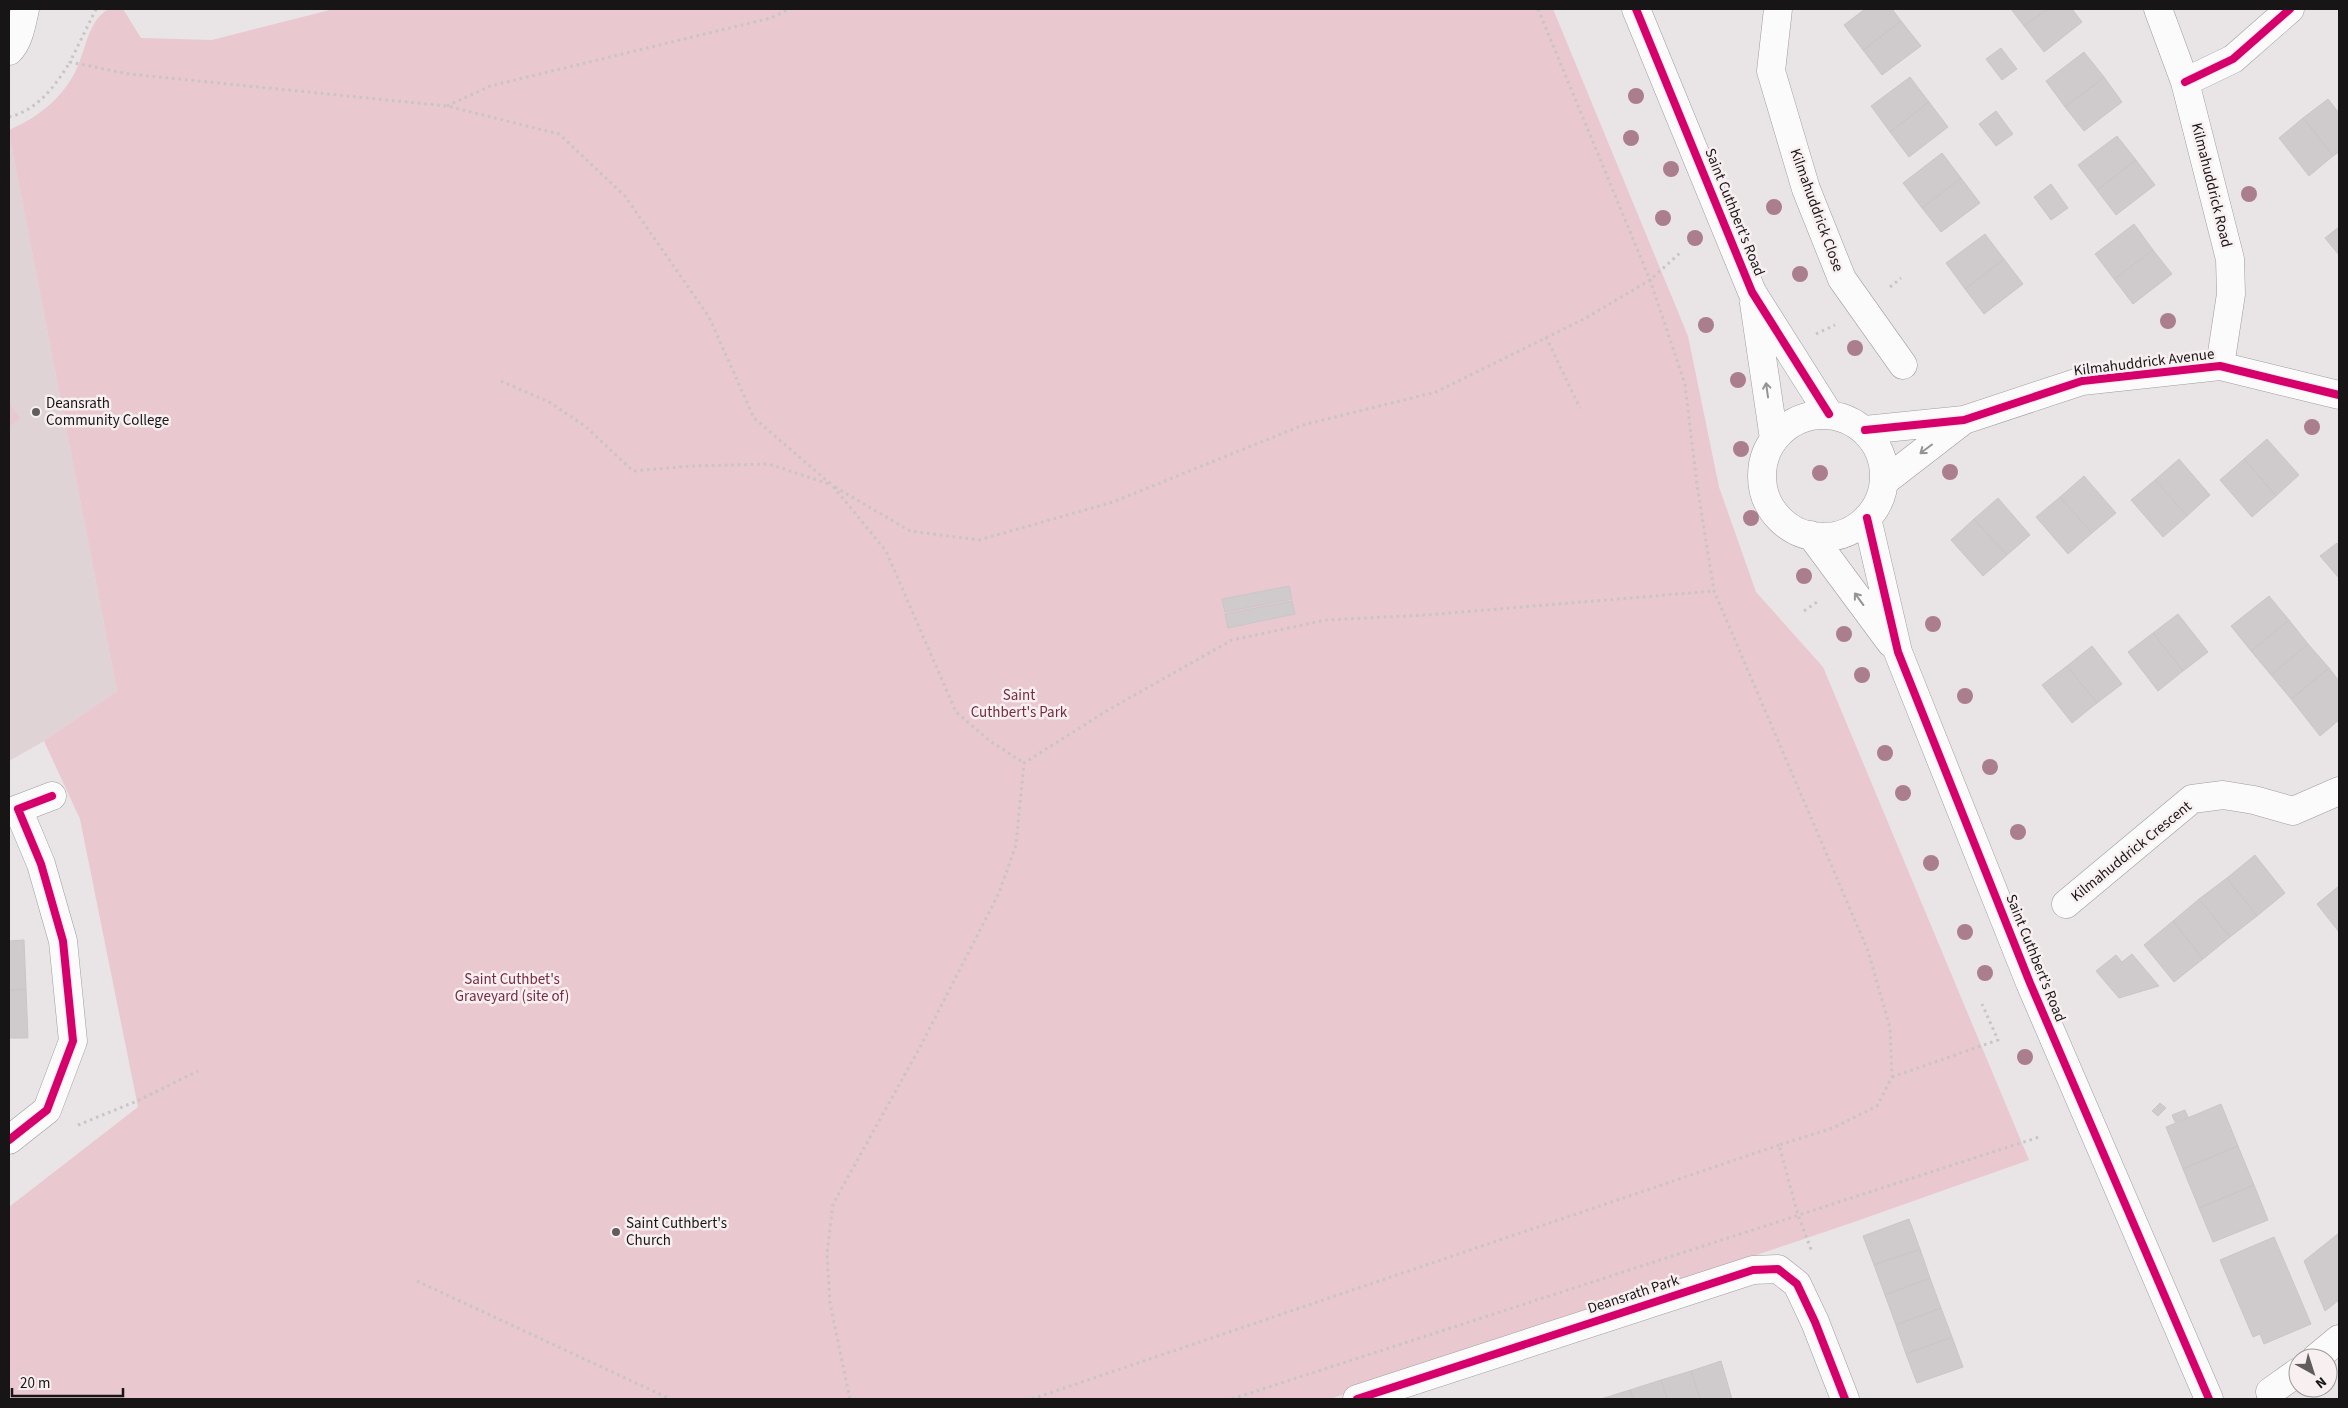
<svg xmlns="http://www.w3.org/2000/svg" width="2348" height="1408" font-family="'Source Sans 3',sans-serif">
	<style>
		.built { fill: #dfd3d5 }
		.green { fill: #e9c8d0 }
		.building { fill: #cfcbcc; stroke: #cac6c7 }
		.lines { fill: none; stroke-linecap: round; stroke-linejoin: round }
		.street-casing { stroke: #a09c9d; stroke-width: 29 }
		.secondary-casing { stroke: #a09c9d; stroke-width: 29 }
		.path { stroke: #c7c5c5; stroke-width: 3; stroke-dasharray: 2.5 4; stroke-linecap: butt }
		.street { stroke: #fcfbfb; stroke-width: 28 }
		.secondary { stroke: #fcfbfb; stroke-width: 28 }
		.cycleway-casing { stroke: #f8eff1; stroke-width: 11 }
		.cycleway { stroke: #d6006c; stroke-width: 8 }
		.tree { fill: #aa7e8c }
		.oneway { stroke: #959494 }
		.poi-dot { fill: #615d5e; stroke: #f8eff1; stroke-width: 2 }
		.labels { text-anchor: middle; stroke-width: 5; stroke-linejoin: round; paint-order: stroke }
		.street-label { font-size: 15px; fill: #181516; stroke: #f8eff1 }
		.poi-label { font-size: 15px; fill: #181516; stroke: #f8eff1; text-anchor: start }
		.park-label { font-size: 15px; fill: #762a43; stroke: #f8eff1 }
	</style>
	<rect width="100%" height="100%" fill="#e9e4e5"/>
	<path class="built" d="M 9,133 L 117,691 L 44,741 L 9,761 Z"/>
	<path class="green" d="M 109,9 L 123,9 L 141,38 L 212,40 L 334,9 L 1553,9 L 1688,336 L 1719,487 L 1756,592 L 1823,667 L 2029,1160 L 1854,1222 L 1330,1399 L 9,1399 L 9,1207 L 138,1107 L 80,819 L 44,741 L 117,691 L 9,133 L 9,130 C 35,119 59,101 73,76 C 86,55 86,21 109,9 Z
		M 9,404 L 20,418 L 9,427 Z"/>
	<path class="building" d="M 1865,9 L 1892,9 L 1901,21 L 1863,50 L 1844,25 Z
		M 2011,9 L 2048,9 L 2024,26 Z
		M 2048,9 L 2072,9 L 2082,22 L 2044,52 L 2024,26 Z
		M 1901,21 L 1921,46 L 1882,75 L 1863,50 Z
		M 2001,48 L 2017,69 L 2002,80 L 1986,59 Z
		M 2084,52 L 2104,77 L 2065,107 L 2046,81 Z
		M 1910,77 L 1929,102 L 1890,132 L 1871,106 Z
		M 2104,77 L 2122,102 L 2084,131 L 2065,107 Z
		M 2328,99 L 2339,113 L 2339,152 L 2333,156 L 2303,118 Z
		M 1929,102 L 1948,127 L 1909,157 L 1890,132 Z
		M 1996,111 L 2013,134 L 1996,146 L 1979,124 Z
		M 2303,118 L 2333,156 L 2309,176 L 2279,138 Z
		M 2117,136 L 2136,160 L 2097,190 L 2078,165 Z
		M 1942,153 L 1961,178 L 1922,208 L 1903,183 Z
		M 2136,160 L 2155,185 L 2116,215 L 2097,190 Z
		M 1961,178 L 1980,203 L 1941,232 L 1922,208 Z
		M 2051,184 L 2068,208 L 2051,220 L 2034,197 Z
		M 2134,224 L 2153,250 L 2114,279 L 2095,254 Z
		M 2339,227 L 2339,255 L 2325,238 Z
		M 1985,234 L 2004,259 L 1965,289 L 1946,263 Z
		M 2153,250 L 2172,274 L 2133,304 L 2114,279 Z
		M 2004,259 L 2023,284 L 1984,314 L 1965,289 Z
		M 2267,439 L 2299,475 L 2276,496 L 2244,459 Z
		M 2179,459 L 2210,495 L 2187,516 L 2155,480 Z
		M 2244,459 L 2276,496 L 2252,517 L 2220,480 Z
		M 2084,476 L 2116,513 L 2092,533 L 2060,497 Z
		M 2155,480 L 2187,516 L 2163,537 L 2131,500 Z
		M 2060,497 L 2092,533 L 2068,554 L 2036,517 Z
		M 1998,498 L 2030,535 L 2007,555 L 1974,519 Z
		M 1974,519 L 2007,555 L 1983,576 L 1951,540 Z
		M 2337,543 L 2339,547 L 2339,578 L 2320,556 Z
		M 1289,586 L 1292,599 L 1225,612 L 1222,599 Z
		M 2269,596 L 2289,620 L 2251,651 L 2231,626 Z
		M 1292,601 L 1295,614 L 1228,628 L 1225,614 Z
		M 2178,614 L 2208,652 L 2183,671 L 2153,633 Z
		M 2289,620 L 2308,644 L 2271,675 L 2251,651 Z
		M 2153,633 L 2183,671 L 2158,691 L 2128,652 Z
		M 2308,644 L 2329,668 L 2291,699 L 2271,675 Z
		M 2092,646 L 2122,684 L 2097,703 L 2067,666 Z
		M 2067,666 L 2097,703 L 2072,723 L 2042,685 Z
		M 2329,668 L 2339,681 L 2339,720 L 2320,736 L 2291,699 Z
		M 2255,855 L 2285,893 L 2257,916 L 2227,878 Z
		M 2227,878 L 2257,916 L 2230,937 L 2199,899 Z
		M 2339,886 L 2339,932 L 2317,904 Z
		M 2199,899 L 2230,937 L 2203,959 L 2173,921 Z
		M 2173,921 L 2203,959 L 2174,982 L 2144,945 Z
		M 24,940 L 26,989 L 9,990 L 9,941 Z
		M 2132,954 L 2159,986 L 2119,998 L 2096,971 L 2116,955 L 2122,962 Z
		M 26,989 L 28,1038 L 9,1038 L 9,990 Z
		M 2160,1103 L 2166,1108 L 2158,1116 L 2152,1111 Z
		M 2221,1104 L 2238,1146 L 2183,1169 L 2166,1127 Z
		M 2185,1110 L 2188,1117 L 2175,1122 L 2172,1115 Z
		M 2238,1146 L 2254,1185 L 2199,1208 L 2183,1169 Z
		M 2254,1185 L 2268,1220 L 2213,1242 L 2199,1208 Z
		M 1909,1219 L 1920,1249 L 1874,1265 L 1863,1236 Z
		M 2339,1233 L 2339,1300 L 2325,1311 L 2304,1261 Z
		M 2274,1237 L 2311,1324 L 2264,1344 L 2260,1334 L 2253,1337 L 2220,1260 Z
		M 1920,1249 L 1930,1278 L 1885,1295 L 1874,1265 Z
		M 1930,1278 L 1941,1308 L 1896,1325 L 1885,1295 Z
		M 1941,1308 L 1952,1337 L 1906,1354 L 1896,1325 Z
		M 1952,1337 L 1963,1367 L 1917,1383 L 1906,1354 Z
		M 1721,1361 L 1732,1399 L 1700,1399 L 1691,1371 Z
		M 1691,1371 L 1700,1399 L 1667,1399 L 1661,1380 Z
		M 1661,1380 L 1667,1399 L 1633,1399 L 1630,1390 Z
		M 1630,1390 L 1633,1399 L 1601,1399 Z"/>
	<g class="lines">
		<g class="street-casing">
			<path id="street" d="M 1778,9 L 1771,71 L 1806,189 L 1842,279 L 1903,365
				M 2158,9 L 2185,82 L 2230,259 L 2231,294 L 2220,366
				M 9,51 C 19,42 22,22 25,9
				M 2185,82 L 2233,59 L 2290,9
				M 1865,430 L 1964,420 L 2082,381 L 2220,366 L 2339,395
				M 1885,481 L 1964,420
				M 2066,904 L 2192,799 L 2223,795 L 2254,800 L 2293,811 L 2339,791
				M 9,1140 L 47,1110 L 73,1041 L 63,941 L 41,864 L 18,809 L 52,796
				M 2316,1358 L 2339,1339
				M 2270,1392 L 2298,1372
				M 1357,1399 L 1753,1270 L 1778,1269 L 1797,1284 L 1815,1322 L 1845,1399"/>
		</g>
		<g class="secondary-casing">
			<path id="secondary" d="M 1636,9 L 1752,292 L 1829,414
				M 1754,303 L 1774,439
				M1762 476a61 61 0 1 1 122 0a61 61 0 1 1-122 0Z
				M 1867,518 L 1898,652 L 2030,983 L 2209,1399
				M 1811,535 L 1891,643"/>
		</g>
		<path class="path" d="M 96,9 L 70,62 L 129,74 L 447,106 L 559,134 L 625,196 L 709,317 L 754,418 L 832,485 L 886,551 L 956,712 L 990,741 L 1024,763
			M 1538,9 L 1650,280 L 1685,384 L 1697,485 L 1714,591 L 1868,951 L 1890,1028 L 1892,1077 L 1877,1106 L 1833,1128 L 1779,1145 L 1798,1215 L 1812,1252
			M 447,106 L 490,86 L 771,18 L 789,9
			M 9,117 C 38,110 55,86 70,62
			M 1890,287 L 1901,278
			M 1816,334 L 1835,325
			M 1546,337 L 1580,408
			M 501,381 L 549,402 L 585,426 L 633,471 L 692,466 L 769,464 L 829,484
			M 835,487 L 910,531 L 979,540 L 1113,502 L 1303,425 L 1436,392 L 1584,319 L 1650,280 L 1681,252
			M 1804,611 L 1820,600
			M 1892,1077 L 1998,1040 L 1982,1004
			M 78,1125 L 137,1101 L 198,1071
			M 417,1281 L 670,1399
			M 850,1399 L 830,1303 L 827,1254 L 833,1204 L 919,1049 L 999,893 L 1016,845 L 1024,763 L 1108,710 L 1232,640 L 1326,620 L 1426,615 L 1714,591
			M 1032,1399 L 1779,1145
			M 1232,1399 L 2039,1137"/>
		<use href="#street" class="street"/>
		<use href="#secondary" class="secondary"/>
		<g class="cycleway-casing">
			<path id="cycleway" d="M 1636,9 L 1752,292 L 1829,414
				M 2185,82 L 2233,59 L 2290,9
				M 1865,430 L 1964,420 L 2082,381 L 2220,366 L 2339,395
				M 1867,518 L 1898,652 L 2030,983 L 2209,1399
				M 9,1140 L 47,1110 L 73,1041 L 63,941 L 41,864 L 18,809 L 52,796
				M 1357,1399 L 1753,1270 L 1778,1269 L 1797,1284 L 1815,1322 L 1845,1399"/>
		</g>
		<use href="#cycleway" class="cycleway"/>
	</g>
	<g class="tree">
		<circle cx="1636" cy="96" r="8"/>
		<circle cx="1631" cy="138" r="8"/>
		<circle cx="1671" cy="169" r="8"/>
		<circle cx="2249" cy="194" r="8"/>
		<circle cx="1774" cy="207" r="8"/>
		<circle cx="1663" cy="218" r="8"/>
		<circle cx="1695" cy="238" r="8"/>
		<circle cx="1800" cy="274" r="8"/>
		<circle cx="2168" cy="321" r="8"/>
		<circle cx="1706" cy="325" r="8"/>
		<circle cx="1855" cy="348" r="8"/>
		<circle cx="1738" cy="380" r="8"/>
		<circle cx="2312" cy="427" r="8"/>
		<circle cx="1741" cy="449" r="8"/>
		<circle cx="1950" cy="472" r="8"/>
		<circle cx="1820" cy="473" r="8"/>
		<circle cx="1751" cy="518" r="8"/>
		<circle cx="1804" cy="576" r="8"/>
		<circle cx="1933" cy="624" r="8"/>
		<circle cx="1844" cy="634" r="8"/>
		<circle cx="1862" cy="675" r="8"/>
		<circle cx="1965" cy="696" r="8"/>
		<circle cx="1885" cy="753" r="8"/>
		<circle cx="1990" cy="767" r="8"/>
		<circle cx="1903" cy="793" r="8"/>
		<circle cx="2018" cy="832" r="8"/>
		<circle cx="1931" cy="863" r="8"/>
		<circle cx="1965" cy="932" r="8"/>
		<circle cx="1985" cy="973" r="8"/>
		<circle cx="2025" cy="1057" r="8"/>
	</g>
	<defs><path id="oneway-shaft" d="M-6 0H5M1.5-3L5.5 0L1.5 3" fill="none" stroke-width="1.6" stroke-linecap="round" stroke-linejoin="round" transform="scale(1.25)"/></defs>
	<g class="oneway">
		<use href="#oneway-shaft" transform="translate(1767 390) rotate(-98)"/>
		<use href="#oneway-shaft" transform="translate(1926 449) rotate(143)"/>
		<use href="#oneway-shaft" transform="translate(1859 599) rotate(-126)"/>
	</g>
	<g class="poi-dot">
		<circle cx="36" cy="412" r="5"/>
		<circle cx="616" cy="1232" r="5"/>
	</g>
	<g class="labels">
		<g class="street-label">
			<text transform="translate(2212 185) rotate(76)" y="5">Kilmahuddrick Road</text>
			<text transform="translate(1817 210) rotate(70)" y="5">Kilmahuddrick Close</text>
			<text transform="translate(1735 212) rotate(68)" y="5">Saint Cuthbert’s Road</text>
			<text transform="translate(2144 362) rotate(-7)" y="5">Kilmahuddrick Avenue</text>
			<text transform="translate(2131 851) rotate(-39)" y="5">Kilmahuddrick Crescent</text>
			<text transform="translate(2036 958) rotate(68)" y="5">Saint Cuthbert’s Road</text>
			<text transform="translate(1633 1294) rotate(-18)" y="5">Deansrath Park</text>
		</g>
		<g class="poi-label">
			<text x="46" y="408">Deansrath<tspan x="46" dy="17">Community College</tspan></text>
			<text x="626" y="1228">Saint Cuthbert's<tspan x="626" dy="17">Church</tspan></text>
		</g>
		<g class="park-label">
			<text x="1019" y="700">Saint<tspan x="1019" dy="17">Cuthbert's Park</tspan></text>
			<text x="512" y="984">Saint Cuthbet's<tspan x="512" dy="17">Graveyard (site of)</tspan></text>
		</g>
	</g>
	<rect width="2348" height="1408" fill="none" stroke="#181516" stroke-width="20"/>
	<g transform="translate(2313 1373) rotate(141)"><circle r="24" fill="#f8eff1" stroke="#9e9899"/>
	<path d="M0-4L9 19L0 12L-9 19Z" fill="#615d5e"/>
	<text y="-8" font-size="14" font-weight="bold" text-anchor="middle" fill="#181516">N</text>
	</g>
	<path d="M12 1388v8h111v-8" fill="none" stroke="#181516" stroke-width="2.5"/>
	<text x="20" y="1388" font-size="15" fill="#181516" stroke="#f8eff1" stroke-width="4" paint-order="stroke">20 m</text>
</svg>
